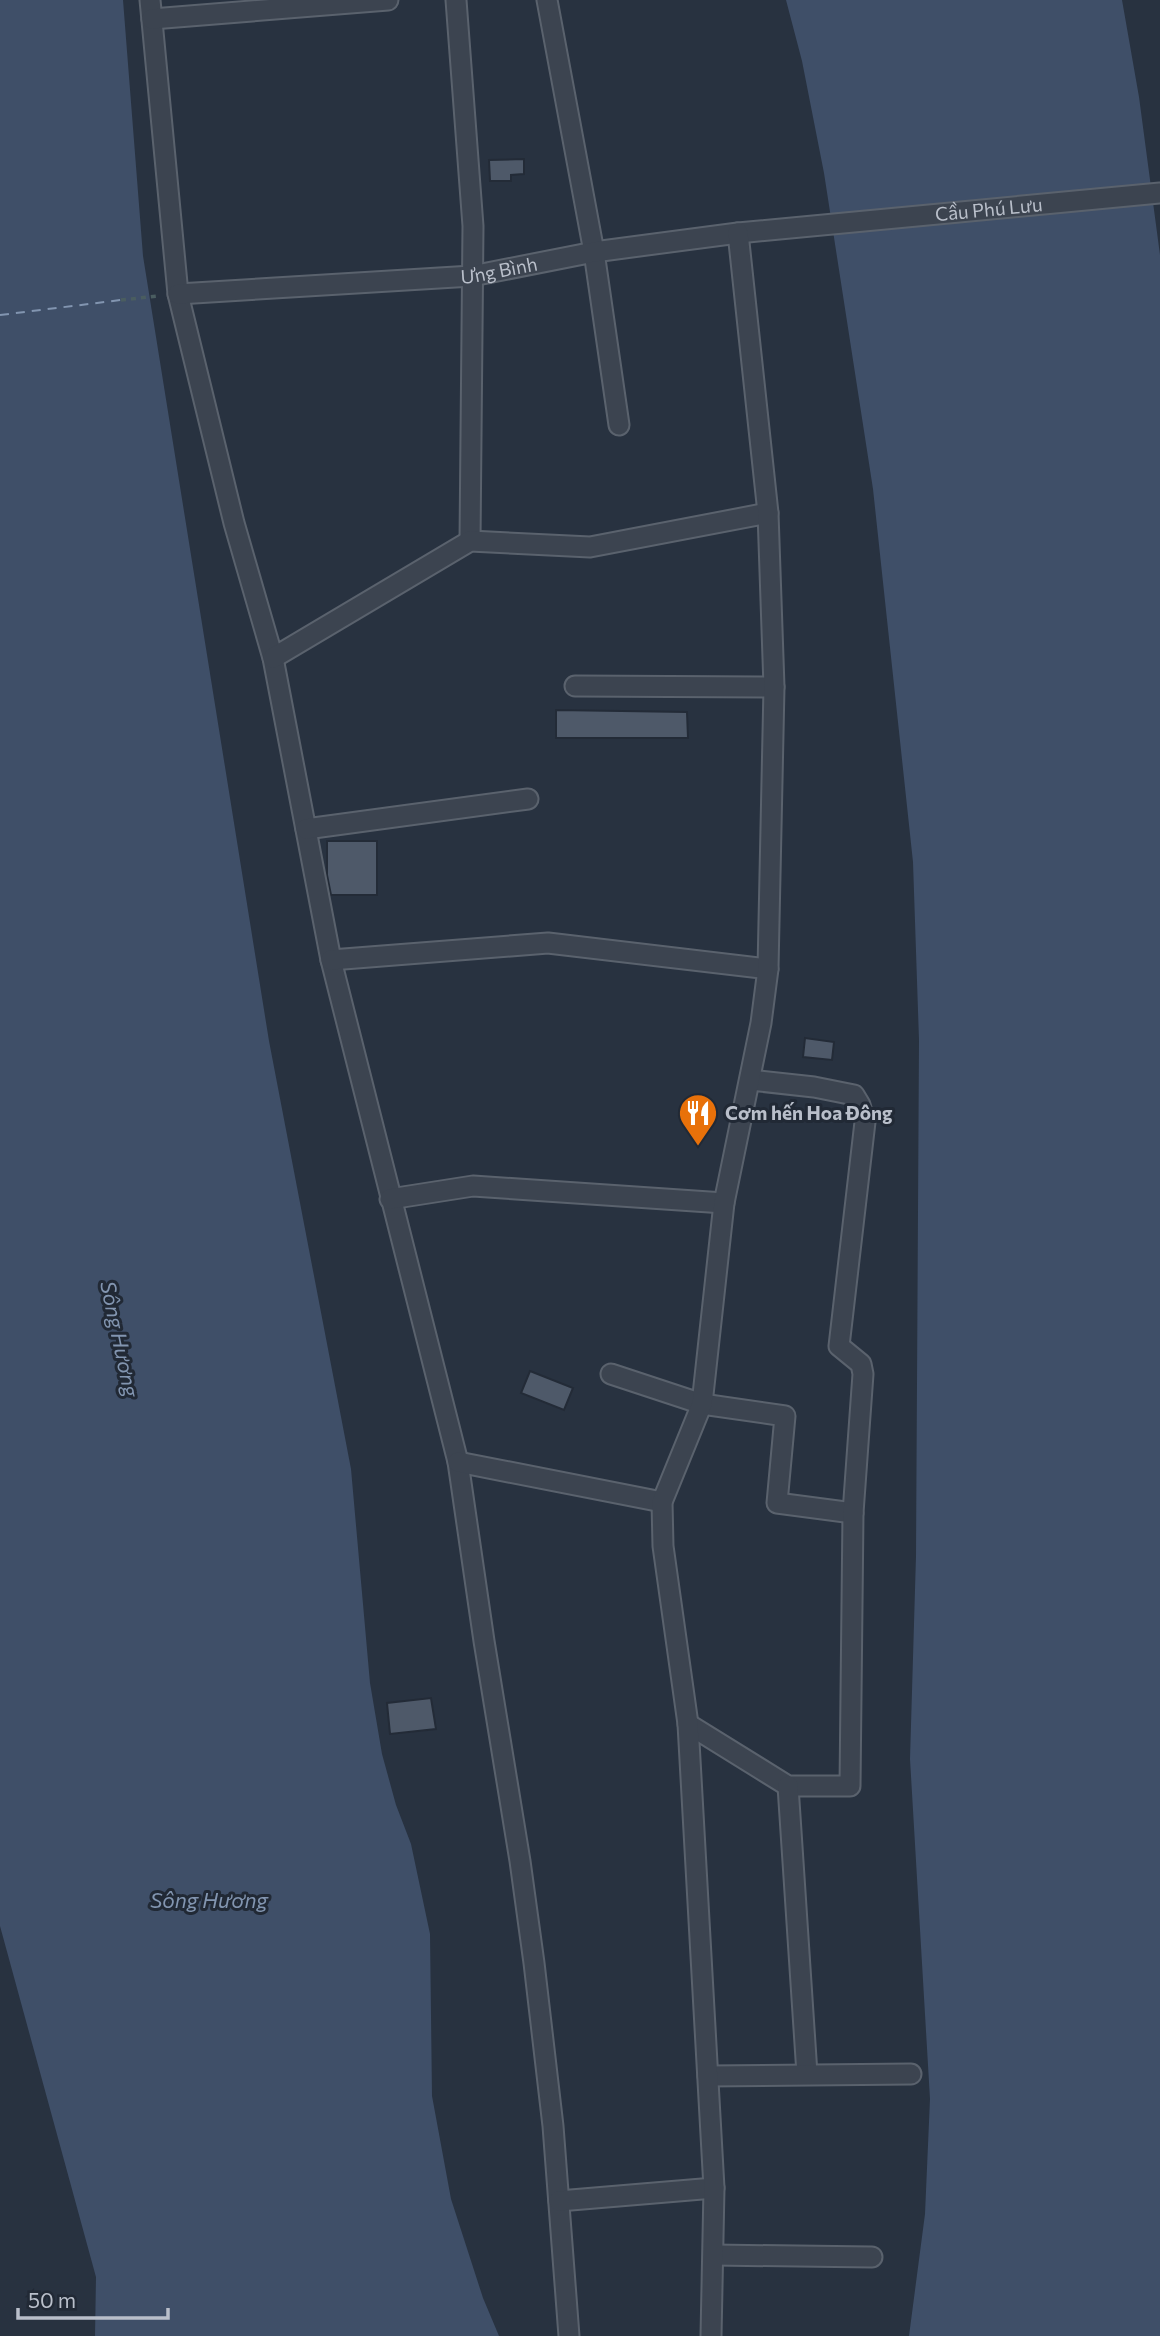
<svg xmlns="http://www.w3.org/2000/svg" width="1160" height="2336" font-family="Commissioner,sans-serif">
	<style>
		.water { fill: #3f4f68 }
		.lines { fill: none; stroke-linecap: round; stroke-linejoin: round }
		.ferry { stroke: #8295b0; stroke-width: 2; stroke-dasharray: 9 7; stroke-linecap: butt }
		.building { fill: #4e5969; stroke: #232b37; stroke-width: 2 }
		.minor-casing { stroke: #5a626d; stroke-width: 23 }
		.path { stroke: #4a5d60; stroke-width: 3.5; stroke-dasharray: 5 5; stroke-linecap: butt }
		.minor { stroke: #3c4450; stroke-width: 19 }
		.labels { text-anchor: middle; stroke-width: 6; stroke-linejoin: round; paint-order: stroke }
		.street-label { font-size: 19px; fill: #b9bfca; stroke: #212935 }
		.poi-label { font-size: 19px; font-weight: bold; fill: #b9bfca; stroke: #212935; text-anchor: start }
		.water-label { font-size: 21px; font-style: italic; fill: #8295b0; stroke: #212935 }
	</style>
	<rect width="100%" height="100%" fill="#283240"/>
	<path class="water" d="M 0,0 L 123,0 L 143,256 L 269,1041 L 351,1469 L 370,1683 L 382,1754 L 396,1805 L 411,1844 L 430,1934 L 432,2096 L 451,2199 L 483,2298 L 499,2336 L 95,2336 L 96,2277 L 0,1926 Z
		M 786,0 L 1122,0 L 1139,97 L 1160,255 L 1160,2336 L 909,2336 L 925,2214 L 930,2099 L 910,1759 L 916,1556 L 919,1040 L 913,862 L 873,489 L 824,173 L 802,61 Z"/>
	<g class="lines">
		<path class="ferry" d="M 0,315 L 121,300"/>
	</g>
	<path class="building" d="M 524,159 L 524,174 L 511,175 L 511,181 L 490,181 L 489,160 Z
		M 556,710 L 687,712 L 688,738 L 556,738 Z
		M 327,841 L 377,841 L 377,895 L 331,895 L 327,875 Z
		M 805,1038 L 834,1042 L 832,1060 L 803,1057 Z
		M 530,1371 L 573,1388 L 564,1410 L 521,1393 Z
		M 431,1698 L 436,1729 L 390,1734 L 387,1703 Z"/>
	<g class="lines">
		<g class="minor-casing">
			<g id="minor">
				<path d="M 150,0 L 178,294 L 234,523 L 273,658 L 331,960 L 458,1462 L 484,1641 L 520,1861 L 534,1963 L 553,2126 L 569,2336"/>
				<path d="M 456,0 L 473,226 L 470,541"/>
				<path d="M 547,0 L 594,252 L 619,425"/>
				<path d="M 152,19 L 388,0"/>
				<path id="s1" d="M 178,294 L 472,276 L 594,252 L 738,233 L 1160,193"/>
				<path d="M 273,658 L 470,541 L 590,547 L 768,513"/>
				<path d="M 575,686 L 774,687"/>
				<path d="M 306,829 L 528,799"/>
				<path d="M 331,960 L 548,943 L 768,969"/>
				<path d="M 390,1199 L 473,1186 L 724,1203"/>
				<path d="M 611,1374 L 702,1404 L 785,1416 L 777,1503 L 853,1513"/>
				<path d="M 458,1462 L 662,1502"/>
				<path d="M 688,1724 L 788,1786 L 850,1786 L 853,1513 L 863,1374 L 861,1364 L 839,1346 L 865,1122 L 860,1105 L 854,1095 L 814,1087 L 750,1080"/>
				<path d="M 788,1786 L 807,2074"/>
				<path d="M 708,2076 L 911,2074"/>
				<path d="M 559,2201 L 714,2188"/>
				<path d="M 714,2255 L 872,2257"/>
				<path d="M 711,2336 L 714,2188 L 688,1724 L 663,1546 L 662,1502 L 702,1404 L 724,1203 L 761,1023 L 768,969 L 774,687 L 768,513 L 738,233"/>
			</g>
		</g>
		<path class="path" d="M 121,300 L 158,296"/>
		<use href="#minor" class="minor"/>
	</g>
	<defs>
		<g id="restaurant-pin" transform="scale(2.0125)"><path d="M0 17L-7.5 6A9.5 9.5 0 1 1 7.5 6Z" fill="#e8710a" stroke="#212935"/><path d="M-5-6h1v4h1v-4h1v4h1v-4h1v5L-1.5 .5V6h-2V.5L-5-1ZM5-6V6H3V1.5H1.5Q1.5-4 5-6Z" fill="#fff"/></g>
	</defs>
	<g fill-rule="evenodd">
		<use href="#restaurant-pin" x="698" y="1113"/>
	</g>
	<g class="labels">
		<g class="street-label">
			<text dy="7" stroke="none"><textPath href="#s1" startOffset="816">Cầu Phú Lưu</textPath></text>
			<text dy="7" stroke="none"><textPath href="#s1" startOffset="322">Ưng Bình</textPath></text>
		</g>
		<g class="poi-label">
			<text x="725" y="1120">Cơm hến Hoa Đông</text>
		</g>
		<g class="water-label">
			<text transform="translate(119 1339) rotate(78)" y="7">Sông Hương</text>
			<text x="209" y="1908">Sông Hương</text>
		</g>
	</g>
	<path d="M18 2308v10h150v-10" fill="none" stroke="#b9bfca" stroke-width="3.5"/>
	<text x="28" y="2308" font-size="21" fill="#b9bfca" stroke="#212935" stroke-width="5" paint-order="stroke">50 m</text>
</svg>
